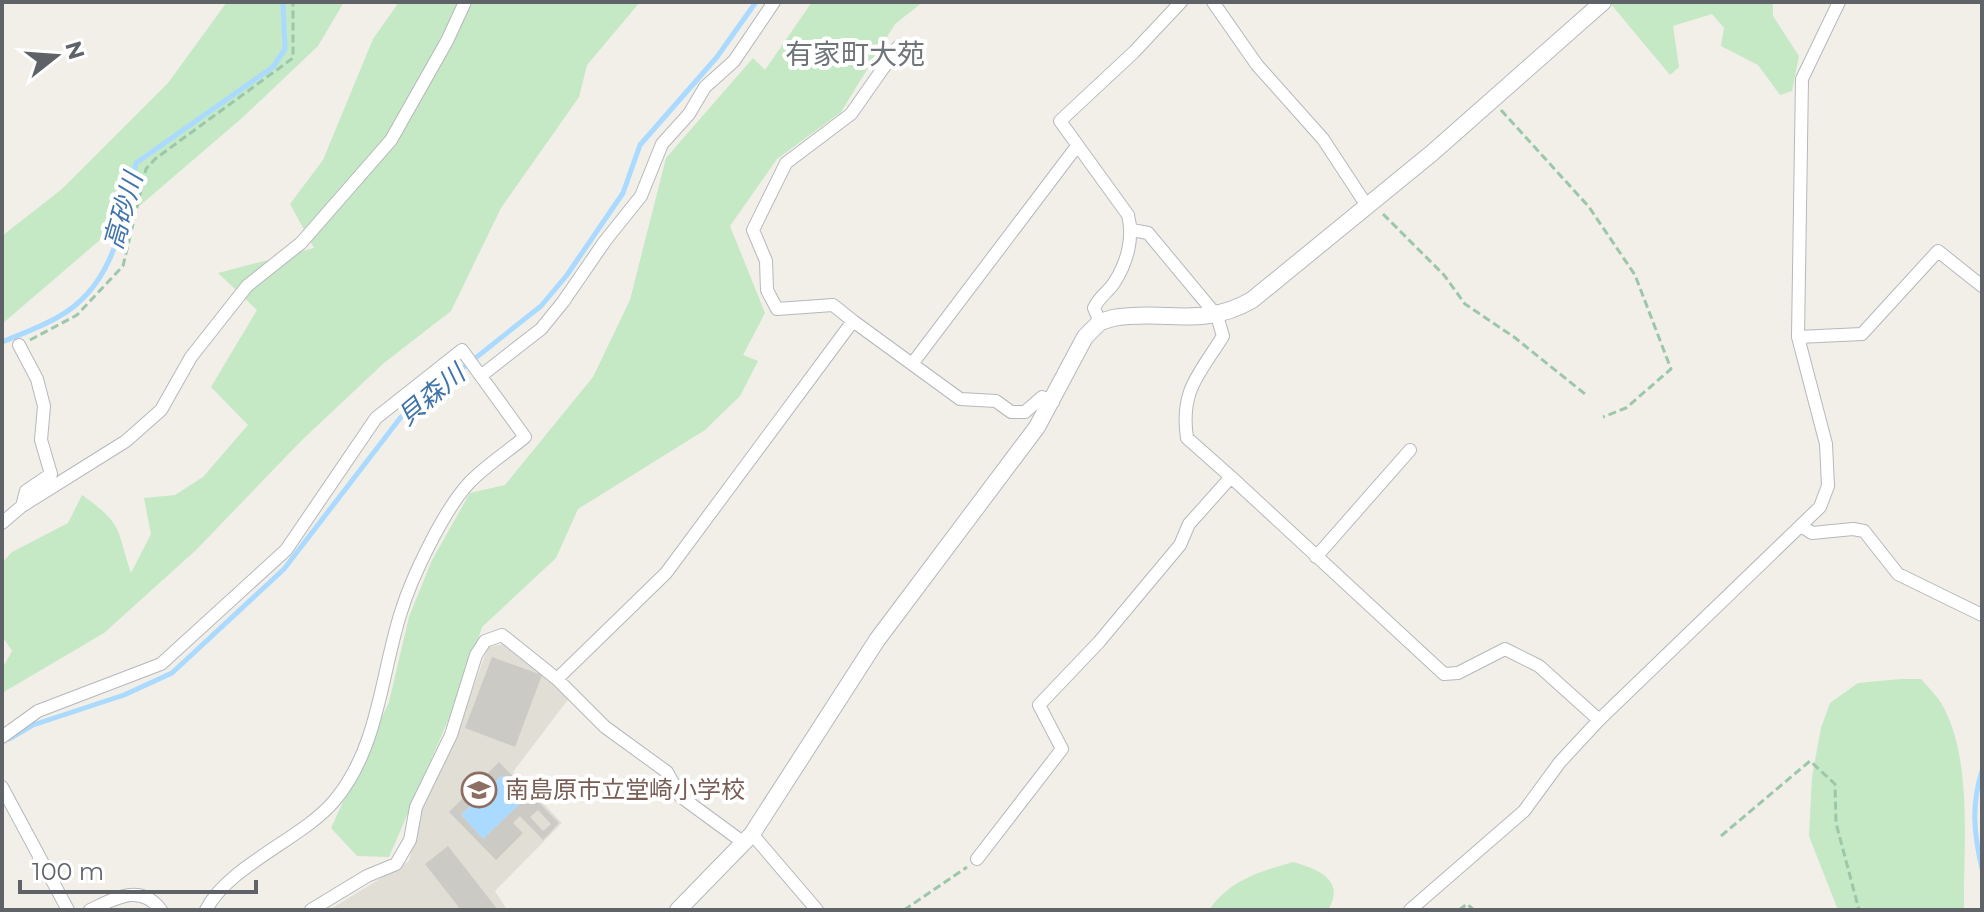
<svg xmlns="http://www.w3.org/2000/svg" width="1984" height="912" font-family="Montserrat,'Noto Sans JP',sans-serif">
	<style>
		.education { fill: #e1ded6 }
		.green { fill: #c5e8c5 }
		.water { fill: #aadaff }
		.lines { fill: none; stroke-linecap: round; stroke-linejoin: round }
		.stream { stroke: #aadaff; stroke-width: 5 }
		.building { fill: #cccac5; fill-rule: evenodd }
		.minor-casing { stroke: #b5b8bc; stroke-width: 14 }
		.tertiary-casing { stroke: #b5b8bc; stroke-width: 18 }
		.path { stroke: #9cc7a9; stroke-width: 3; stroke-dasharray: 8 4; stroke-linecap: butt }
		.minor { stroke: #fff; stroke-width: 12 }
		.tertiary { stroke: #fff; stroke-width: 16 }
		.labels { text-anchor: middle; stroke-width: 8; stroke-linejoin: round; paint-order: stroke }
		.education-label { font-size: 24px; fill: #785e54; stroke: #fff; text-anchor: start }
		.water-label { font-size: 26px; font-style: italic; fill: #4174aa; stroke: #fff }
		.quarter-label { font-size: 28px; fill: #70757a; stroke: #fff }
	</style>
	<rect width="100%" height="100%" fill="#f1efe8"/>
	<path class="education" d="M 505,644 L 570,697 L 513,772 L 562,823 L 495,891 L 507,910 L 329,910 L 409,861 L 421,807 L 459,727 L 488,647 Z"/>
	<path class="green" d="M 227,2 L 344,2 L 318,46 L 242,118 L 2,324 L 2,236 L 62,189 L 168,83 Z
		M 399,2 L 640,2 L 587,65 L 579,97 L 501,208 L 451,311 L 384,363 L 302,440 L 196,550 L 104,633 L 2,693 L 2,669 L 12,651 L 2,636 L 2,563 L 12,552 L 68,523 L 82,495 C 124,525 116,528 131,573 L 151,534 L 144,498 L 175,495 L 203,477 L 248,425 L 211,387 L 257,310 L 218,273 L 314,248 L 290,204 L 323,160 L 373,39 Z
		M 812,2 L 923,2 L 895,24 L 841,112 L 777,159 L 730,226 L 765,313 L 743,355 L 758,361 L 740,396 L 705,430 L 578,509 L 556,558 L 482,627 L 462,688 L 389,857 L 357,856 L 331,828 L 389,702 L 409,617 L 432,560 L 470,493 L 505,485 L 593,377 L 630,300 L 666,158 L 753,58 L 765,70 Z
		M 1773,2 L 1773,16 L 1799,56 L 1792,91 L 1780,95 L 1758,65 L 1721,46 L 1724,28 L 1712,14 L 1673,26 L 1679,67 L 1670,75 L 1610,3 Z
		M 1901,679 L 1921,679 C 1929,688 1939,698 1944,708 C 1973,765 1963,848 1964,910 L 1838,910 L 1809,836 L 1812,777 L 1821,728 L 1830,703 L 1858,683 Z
		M 1293,862 C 1318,869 1346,880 1328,910 L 1209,910 C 1230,880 1259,872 1293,862 Z"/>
	<path class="water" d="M 502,775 L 525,799 L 483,839 L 461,815 Z"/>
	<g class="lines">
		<path class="stream" d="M 2,342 C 21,334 41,327 58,317 C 115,286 123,220 136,163 L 273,67 L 285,49 L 283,2
			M 9,739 L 33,725 L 124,695 L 172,673 L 284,569 L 401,417 L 541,306 L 567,275 L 623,193 L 640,145 L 717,57 L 756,2
			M 1982,771 C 1971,805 1974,834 1982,869"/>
	</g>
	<path class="building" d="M 492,657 L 542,675 L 515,747 L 465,728 Z
		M 499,762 L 559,823 L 543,840 L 520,816 L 513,823 L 523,833 L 496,860 L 449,812 ZM 502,775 L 525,799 L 483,839 L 461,815 ZM 538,810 L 551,824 L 543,831 L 530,817 Z
		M 448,846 L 498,910 L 461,910 L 425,864 Z"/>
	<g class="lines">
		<g class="minor-casing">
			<path id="minor" d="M 1213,2 L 1257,65 L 1323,139 L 1367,206
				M 853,321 L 833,305 L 777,309 L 767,290 L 766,261 L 753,230 L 786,163 L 851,114 L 898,47
				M 1100,322 L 1094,308 C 1099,297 1107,293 1114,283 C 1127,263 1134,238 1128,215 L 1060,121 L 1134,52 L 1181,2
				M 1798,337 L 1862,334 L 1938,251 L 1982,286
				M 19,345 L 37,379 L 44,406 L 41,440 L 51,474 L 26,491 L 22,506
				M 912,364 L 1077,146
				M 482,375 L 541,329 L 563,302 L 605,241 L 641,196 L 662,144 L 689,114 L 705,87 L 734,61 L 774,2
				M 1231,477 L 1444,674 L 1458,673 L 1505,649 L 1539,666 L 1599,720
				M 2,523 L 22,506 L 126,441 L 161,410 L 191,357 L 247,286 L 301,243 L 391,140 L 447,41 L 465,2
				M 1801,526 L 1812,533 L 1853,529 L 1864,531 L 1898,574 L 1982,615
				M 1316,557 L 1410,450
				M 557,679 L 666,573 L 853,321 L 960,399 L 996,401 L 1011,412 L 1025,412 L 1042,397 L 1053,402
				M 2,737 L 38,711 L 161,664 L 286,550 L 376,418 L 462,350 L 525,437 C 507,452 485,466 469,483 C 444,510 412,576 401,612 C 381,674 379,747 335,800 C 304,838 229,865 206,910
				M 2,787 L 68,910
				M 752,834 L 817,910
				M 977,859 L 1062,749 L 1039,705 L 1099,642 L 1180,545 L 1189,524 L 1231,477 L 1187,438 C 1180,390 1199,375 1223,336 L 1217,316 L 1148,233 L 1132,230
				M 90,910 C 116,898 140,883 161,910
				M 311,910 L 367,876 L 396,864 L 410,840 L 416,807 L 451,735 L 476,655 L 485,641 L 502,635 L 557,679 L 605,727 L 667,772 L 680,796 L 744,843
				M 1410,910 L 1524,811 L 1560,762 L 1599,720 L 1820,507 L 1828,486 L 1826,444 L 1798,337 L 1802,79 L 1839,2"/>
		</g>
		<g class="tertiary-casing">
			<path id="tertiary" d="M 678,910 L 752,834 L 877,640 L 1037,427 L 1085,337 L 1100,322 L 1113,318 C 1165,309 1202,329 1252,300 L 1432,153 L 1603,2"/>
		</g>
		<path class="path" d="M 1501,110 L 1589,207 L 1635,275 L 1671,369 L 1626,408 L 1603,417
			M 1383,214 L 1444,275 L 1465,304 L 1514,337 L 1585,394
			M 30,340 L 77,315 L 123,266 L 146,169 L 155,159 L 293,58 L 293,2
			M 1721,836 L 1810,761 L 1835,784 L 1836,823 L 1859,910
			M 904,910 L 967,867
			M 1459,910 L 1467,904 L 1474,910"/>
		<use href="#minor" class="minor"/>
		<use href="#tertiary" class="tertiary"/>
	</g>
	<defs>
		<g id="school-ring" transform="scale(1.8)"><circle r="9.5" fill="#fff" stroke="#8d6e63" stroke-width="1.5"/><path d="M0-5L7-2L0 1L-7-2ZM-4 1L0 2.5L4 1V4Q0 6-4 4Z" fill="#8d6e63"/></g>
	</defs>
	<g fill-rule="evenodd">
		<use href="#school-ring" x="479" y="790"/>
	</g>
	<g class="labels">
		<g class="education-label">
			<text x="505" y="798">南島原市立堂崎小学校</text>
		</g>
		<g class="water-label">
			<text transform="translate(123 211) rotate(-74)" y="9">高砂川</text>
			<text transform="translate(431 395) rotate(-40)" y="9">貝森川</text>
		</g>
		<g class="quarter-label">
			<text x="855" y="64">有家町大苑</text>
		</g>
	</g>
	<rect width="1984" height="912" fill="none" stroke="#5f6368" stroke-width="8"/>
	<g transform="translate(56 56) rotate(73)" stroke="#ffffff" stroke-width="6" paint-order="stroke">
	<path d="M0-6L14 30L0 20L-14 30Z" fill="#5f6368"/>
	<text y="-12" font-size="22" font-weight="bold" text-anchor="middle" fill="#5f6368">N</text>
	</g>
	<path d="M20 880v12h236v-12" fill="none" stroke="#5f6368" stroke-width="4"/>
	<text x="32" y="880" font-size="24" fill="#5f6368" stroke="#ffffff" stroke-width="6" paint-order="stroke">100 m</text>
</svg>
